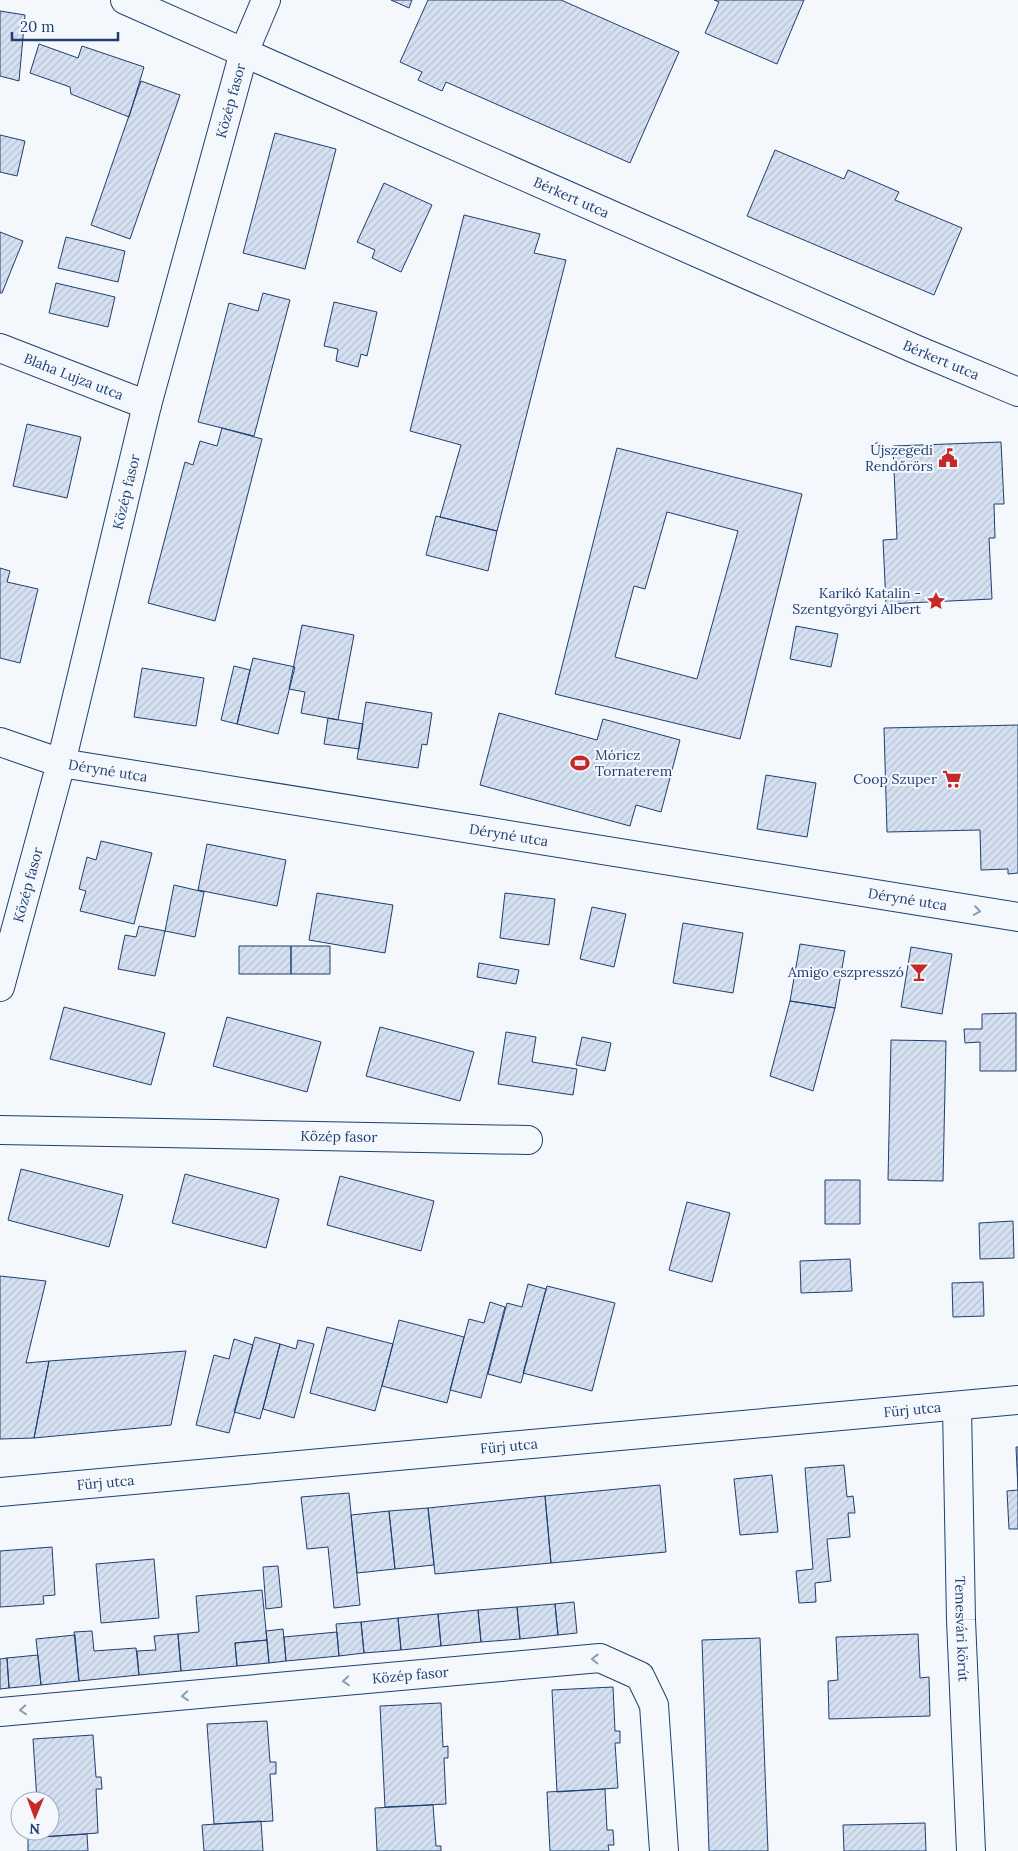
<svg xmlns="http://www.w3.org/2000/svg" width="1018" height="1851" font-family="Lora,serif">
	<style>
		.building { fill: url(#building-hatch); stroke: #1d3f73; fill-rule: evenodd }
		.lines { fill: none; stroke-linecap: round; stroke-linejoin: round }
		.minor-casing { stroke: #1d3f73; stroke-width: 30 }
		.tertiary-casing { stroke: #1d3f73; stroke-width: 30 }
		.minor { stroke: #f4f7fb; stroke-width: 28 }
		.tertiary { stroke: #f4f7fb; stroke-width: 28 }
		.oneway { stroke: #889bb7 }
		.labels { text-anchor: middle; stroke-width: 4; stroke-linejoin: round; paint-order: stroke }
		.street-label { font-size: 14px; fill: #1d3f73; stroke: #f4f7fb }
		.poi-label { font-size: 14px; fill: #1d3f73; stroke: #f4f7fb; text-anchor: end }
	</style>
	<defs>
		<pattern id="building-hatch" width="6" height="6" patternUnits="userSpaceOnUse" patternTransform="scale(1.25)"><rect width="6" height="6" fill="#d5e0f0"/><path d="M-1 1l2-2M0 6l6-6M5 7l2-2" fill="none" stroke="#b6c1d1"/></pattern>
	</defs>
	<rect width="100%" height="100%" fill="#f4f7fb"/>
	<path class="building" d="M 391,0 L 412,0 L 409,8 Z
		M 428,0 L 561,0 L 679,52 L 630,163 L 446,82 L 442,91 L 418,80 L 422,72 L 400,62 Z
		M 714,0 L 804,0 L 777,64 L 705,33 L 719,2 Z
		M 0,11 L 25,15 L 19,81 L 0,76 Z
		M 39,44 L 78,58 L 82,46 L 144,67 L 129,117 L 71,94 L 70,87 L 30,73 Z
		M 141,81 L 180,95 L 130,239 L 91,225 Z
		M 275,133 L 336,149 L 305,269 L 243,253 Z
		M 0,135 L 25,141 L 17,176 L 0,172 Z
		M 775,150 L 844,179 L 848,170 L 899,192 L 895,200 L 962,228 L 934,295 L 747,216 Z
		M 384,183 L 432,205 L 401,272 L 372,258 L 375,250 L 357,242 Z
		M 464,215 L 540,234 L 534,253 L 566,260 L 497,531 L 440,517 L 461,445 L 410,431 Z
		M 0,232 L 23,241 L 2,293 L 0,293 Z
		M 66,237 L 125,251 L 118,282 L 58,268 Z
		M 56,283 L 115,297 L 108,327 L 49,313 Z
		M 263,293 L 290,300 L 254,436 L 198,422 L 229,303 L 258,311 Z
		M 334,302 L 377,312 L 367,356 L 361,354 L 358,367 L 336,361 L 338,349 L 324,346 Z
		M 27,424 L 81,437 L 67,498 L 13,486 Z
		M 222,428 L 262,439 L 215,621 L 148,603 L 185,462 L 193,465 L 200,441 L 217,446 Z
		M 1001,442 L 1004,504 L 994,504 L 995,538 L 989,538 L 992,599 L 886,604 L 883,540 L 897,539 L 893,446 Z
		M 617,448 L 802,494 L 740,739 L 555,694 ZM 667,512 L 738,531 L 697,679 L 615,657 L 634,586 L 645,589 Z
		M 436,516 L 497,531 L 488,571 L 426,555 Z
		M 0,568 L 10,571 L 7,582 L 38,589 L 20,663 L 0,658 Z
		M 302,625 L 354,635 L 338,720 L 301,713 L 305,692 L 289,689 Z
		M 796,626 L 838,634 L 831,667 L 790,659 Z
		M 253,658 L 295,667 L 278,734 L 237,724 Z
		M 234,666 L 250,670 L 237,724 L 221,720 Z
		M 142,668 L 204,678 L 196,726 L 134,717 Z
		M 366,702 L 432,713 L 427,745 L 422,744 L 418,768 L 357,759 Z
		M 499,713 L 597,740 L 603,719 L 680,740 L 661,812 L 636,805 L 630,826 L 480,785 Z
		M 328,718 L 363,724 L 359,749 L 324,744 Z
		M 1018,725 L 1018,873 L 1008,874 L 1008,869 L 981,870 L 980,830 L 887,832 L 884,728 Z
		M 766,775 L 816,783 L 807,837 L 757,829 Z
		M 101,841 L 152,853 L 134,924 L 80,911 L 86,891 L 79,889 L 87,857 L 96,860 Z
		M 207,844 L 286,860 L 277,906 L 198,890 Z
		M 174,885 L 204,892 L 195,937 L 165,931 Z
		M 317,893 L 393,905 L 385,953 L 309,940 Z
		M 505,893 L 555,899 L 549,945 L 500,938 Z
		M 592,907 L 626,914 L 614,967 L 580,959 Z
		M 683,923 L 743,933 L 733,993 L 673,983 Z
		M 139,926 L 165,931 L 155,976 L 118,969 L 125,935 L 136,937 Z
		M 800,944 L 845,951 L 835,1008 L 790,1001 Z
		M 239,946 L 291,946 L 291,974 L 239,974 Z
		M 291,946 L 330,946 L 330,974 L 291,974 Z
		M 911,947 L 952,954 L 942,1014 L 901,1007 Z
		M 479,963 L 519,970 L 516,984 L 477,977 Z
		M 790,1001 L 835,1008 L 813,1091 L 770,1076 Z
		M 64,1007 L 165,1033 L 151,1085 L 50,1059 Z
		M 1016,1013 L 1016,1071 L 980,1071 L 980,1042 L 965,1043 L 964,1029 L 982,1029 L 982,1014 Z
		M 227,1017 L 321,1042 L 307,1092 L 213,1066 Z
		M 380,1027 L 474,1052 L 460,1101 L 366,1076 Z
		M 506,1032 L 536,1037 L 532,1062 L 577,1069 L 573,1095 L 498,1084 Z
		M 582,1037 L 611,1043 L 605,1071 L 576,1065 Z
		M 891,1040 L 946,1041 L 943,1181 L 888,1180 Z
		M 21,1169 L 123,1195 L 109,1247 L 8,1220 Z
		M 185,1174 L 279,1199 L 266,1248 L 172,1223 Z
		M 340,1176 L 434,1201 L 421,1251 L 327,1225 Z
		M 825,1180 L 860,1180 L 860,1224 L 825,1224 Z
		M 687,1202 L 730,1213 L 712,1282 L 669,1270 Z
		M 1013,1221 L 1014,1258 L 980,1259 L 979,1223 Z
		M 850,1259 L 852,1291 L 801,1293 L 800,1261 Z
		M 0,1276 L 46,1281 L 26,1363 L 49,1361 L 34,1438 L 0,1439 Z
		M 983,1282 L 984,1316 L 953,1317 L 952,1283 Z
		M 528,1284 L 546,1289 L 521,1383 L 488,1374 L 507,1303 L 522,1307 Z
		M 547,1286 L 615,1303 L 592,1391 L 523,1373 Z
		M 490,1302 L 505,1307 L 481,1398 L 450,1390 L 469,1319 L 484,1323 Z
		M 399,1320 L 464,1337 L 447,1403 L 382,1386 Z
		M 327,1327 L 393,1344 L 375,1411 L 310,1393 Z
		M 255,1337 L 280,1344 L 260,1419 L 234,1412 Z
		M 234,1339 L 253,1345 L 229,1433 L 196,1425 L 214,1355 L 229,1359 Z
		M 298,1340 L 314,1344 L 294,1418 L 263,1409 L 280,1344 L 296,1349 Z
		M 186,1351 L 171,1425 L 34,1438 L 49,1361 Z
		M 1016,1447 L 1018,1447 L 1018,1529 L 1009,1529 L 1007,1491 L 1018,1490 Z
		M 844,1465 L 847,1497 L 853,1496 L 855,1513 L 848,1513 L 850,1537 L 827,1539 L 831,1581 L 815,1583 L 816,1602 L 799,1603 L 796,1571 L 813,1569 L 805,1468 Z
		M 772,1475 L 778,1532 L 740,1535 L 734,1479 Z
		M 660,1485 L 666,1552 L 551,1563 L 545,1496 Z
		M 349,1493 L 360,1605 L 334,1608 L 328,1547 L 307,1549 L 301,1497 Z
		M 545,1496 L 551,1563 L 435,1574 L 428,1508 Z
		M 428,1508 L 434,1565 L 395,1569 L 389,1511 Z
		M 389,1511 L 395,1569 L 357,1573 L 351,1515 Z
		M 52,1547 L 55,1595 L 43,1596 L 44,1604 L 0,1607 L 0,1551 Z
		M 154,1559 L 159,1618 L 101,1623 L 96,1564 Z
		M 278,1566 L 282,1607 L 266,1609 L 263,1567 Z
		M 262,1590 L 267,1640 L 235,1643 L 237,1666 L 181,1671 L 178,1634 L 199,1632 L 196,1596 Z
		M 574,1602 L 577,1633 L 558,1635 L 555,1604 Z
		M 555,1604 L 558,1635 L 520,1639 L 517,1607 Z
		M 517,1607 L 520,1639 L 481,1642 L 478,1610 Z
		M 478,1610 L 481,1642 L 441,1646 L 438,1614 Z
		M 438,1614 L 441,1646 L 401,1650 L 398,1618 Z
		M 398,1618 L 401,1650 L 364,1653 L 361,1622 Z
		M 361,1622 L 364,1653 L 339,1656 L 336,1624 Z
		M 283,1629 L 286,1661 L 269,1663 L 266,1631 Z
		M 92,1631 L 94,1651 L 136,1648 L 139,1675 L 79,1681 L 74,1632 Z
		M 337,1632 L 339,1656 L 286,1661 L 284,1637 Z
		M 178,1634 L 181,1671 L 139,1675 L 137,1651 L 156,1650 L 154,1636 Z
		M 918,1634 L 920,1678 L 929,1677 L 930,1716 L 829,1719 L 828,1681 L 838,1680 L 836,1637 Z
		M 75,1635 L 79,1681 L 41,1685 L 36,1639 Z
		M 760,1638 L 768,1851 L 709,1851 L 702,1640 Z
		M 267,1640 L 269,1663 L 237,1666 L 235,1643 Z
		M 38,1655 L 41,1685 L 9,1688 L 7,1658 Z
		M 7,1658 L 9,1688 L 0,1689 L 0,1659 Z
		M 613,1687 L 615,1731 L 620,1731 L 620,1743 L 615,1743 L 618,1788 L 557,1792 L 552,1690 Z
		M 441,1703 L 443,1747 L 448,1746 L 448,1758 L 444,1758 L 446,1804 L 385,1807 L 380,1706 Z
		M 267,1721 L 270,1762 L 276,1762 L 276,1774 L 270,1774 L 273,1821 L 214,1824 L 207,1724 Z
		M 93,1735 L 96,1777 L 101,1777 L 102,1789 L 96,1789 L 98,1833 L 40,1837 L 39,1831 L 50,1831 L 50,1801 L 37,1801 L 33,1739 Z
		M 605,1789 L 607,1830 L 613,1830 L 614,1845 L 608,1845 L 609,1851 L 550,1851 L 547,1792 Z
		M 433,1805 L 436,1846 L 441,1846 L 441,1851 L 377,1851 L 375,1808 Z
		M 261,1821 L 263,1851 L 204,1851 L 202,1825 Z
		M 925,1823 L 926,1851 L 844,1851 L 843,1825 Z
		M 87,1834 L 88,1851 L 28,1851 L 28,1838 Z"/>
	<g class="lines">
		<g class="minor-casing">
			<g id="minor">
				<path id="s1" d="M 0,348 L 147,405"/>
				<path id="s2" d="M 0,742 L 61,763 L 1018,917"/>
				<path id="s3" d="M 0,987 L 61,763 L 147,405 L 244,52 L 266,0"/>
				<path id="s4" d="M 0,1130 L 528,1140"/>
				<path id="s5" d="M 957,1407 L 961,1620 L 971,1851"/>
				<path id="s6" d="M 0,1492 L 1018,1400"/>
				<path id="s7" d="M 0,1712 L 600,1658 L 640,1676 L 654,1705 L 664,1851"/>
			</g>
		</g>
		<g class="tertiary-casing">
			<g id="tertiary">
				<path id="s8" d="M 125,0 L 915,349 L 1018,392"/>
			</g>
		</g>
		<use href="#minor" class="minor"/>
		<use href="#tertiary" class="tertiary"/>
	</g>
	<defs><path id="oneway-chevron" d="M-2-3.5L2.5 0L-2 3.5" fill="none" stroke-width="1.6" stroke-linecap="round" stroke-linejoin="round" transform="scale(1.25)"/></defs>
	<g class="oneway">
		<use href="#oneway-chevron" transform="translate(977 911) rotate(9)"/>
		<use href="#oneway-chevron" transform="translate(595 1659) rotate(-179)"/>
		<use href="#oneway-chevron" transform="translate(346 1681) rotate(175)"/>
		<use href="#oneway-chevron" transform="translate(185 1696) rotate(175)"/>
		<use href="#oneway-chevron" transform="translate(23 1710) rotate(175)"/>
	</g>
	<defs>
		<g id="civic-bare" transform="scale(1.5)"><path d="M-.6-6.5H3V-4.5H.6V-3L4-1V1h2V6H-6V1h2V-1L-.6-3ZM-1.2 2.5V6h2.4V2.5Z" fill="#c62828" stroke="#f4f7fb" stroke-width="2.5" paint-order="stroke"/></g>
		<g id="sight-bare" transform="scale(1.5)"><path d="M0-6L1.8-2.2L6-1.7L2.9 1.2L3.7 5.4L0 3.3L-3.7 5.4L-2.9 1.2L-6-1.7L-1.8-2.2Z" fill="#c62828" stroke="#f4f7fb" stroke-width="2.5" paint-order="stroke"/></g>
		<g id="stadium-bare" transform="scale(1.5)"><path d="M0-5a6.5 5 0 1 0 0 10a6.5 5 0 1 0 0-10ZM-3.5-1.8h7v3.6h-7Z" fill="#c62828" stroke="#f4f7fb" stroke-width="2.5" paint-order="stroke"/></g>
		<g id="supermarket-bare" transform="scale(1.5)"><path d="M-6-5.5h2.5l.6 2H6L4.5 2H-2.5L-4.4-4H-6ZM-1.5 3.2a1.3 1.3 0 1 0 .1 0ZM3 3.2a1.3 1.3 0 1 0 .1 0Z" fill="#c62828" stroke="#f4f7fb" stroke-width="2.5" paint-order="stroke"/></g>
		<g id="bar-bare" transform="scale(1.5)"><path d="M-6-5H6L.8 .8V4.5H3.5V6h-7V4.5H-.8V.8Z" fill="#c62828" stroke="#f4f7fb" stroke-width="2.5" paint-order="stroke"/></g>
	</defs>
	<g fill-rule="evenodd">
		<use href="#civic-bare" x="948" y="458"/>
		<use href="#sight-bare" x="936" y="601"/>
		<use href="#stadium-bare" x="580" y="763"/>
		<use href="#supermarket-bare" x="952" y="779"/>
		<use href="#bar-bare" x="919" y="972"/>
	</g>
	<g class="labels">
		<g class="street-label">
			<text dy="5" stroke="none"><textPath href="#s3" startOffset="916">Közép fasor</textPath></text>
			<text dy="5" stroke="none"><textPath href="#s8" startOffset="488">Bérkert utca</textPath></text>
			<text dy="5" stroke="none"><textPath href="#s8" startOffset="892">Bérkert utca</textPath></text>
			<text dy="5" stroke="none"><textPath href="#s1" startOffset="79">Blaha Lujza utca</textPath></text>
			<text dy="5" stroke="none"><textPath href="#s3" startOffset="511">Közép fasor</textPath></text>
			<text dy="5" stroke="none"><textPath href="#s2" startOffset="112">Déryné utca</textPath></text>
			<text dy="5" stroke="none"><textPath href="#s2" startOffset="518">Déryné utca</textPath></text>
			<text dy="5" stroke="none"><textPath href="#s3" startOffset="106">Közép fasor</textPath></text>
			<text dy="5" stroke="none"><textPath href="#s2" startOffset="922">Déryné utca</textPath></text>
			<text dy="5" stroke="none"><textPath href="#s4" startOffset="339">Közép fasor</textPath></text>
			<text dy="5" stroke="none"><textPath href="#s6" startOffset="916">Fürj utca</textPath></text>
			<text dy="5" stroke="none"><textPath href="#s6" startOffset="511">Fürj utca</textPath></text>
			<text dy="5" stroke="none"><textPath href="#s6" startOffset="106">Fürj utca</textPath></text>
			<text dy="5" stroke="none"><textPath href="#s5" startOffset="222">Temesvári körút</textPath></text>
			<text dy="5" stroke="none"><textPath href="#s7" startOffset="412">Közép fasor</textPath></text>
		</g>
		<g class="poi-label">
			<text x="933" y="455">Újszegedi<tspan x="933" dy="16">Rendőrörs</tspan></text>
			<text x="921" y="598">Karikó Katalin -<tspan x="921" dy="16">Szentgyörgyi Albert</tspan></text>
			<text x="595" y="760" text-anchor="start">Móricz<tspan x="595" dy="16">Tornaterem</tspan></text>
			<text x="937" y="784">Coop Szuper</text>
			<text x="904" y="977">Amigo eszpresszó</text>
		</g>
	</g>
	<g transform="translate(35 1816) rotate(181)"><circle r="24" fill="#f4f7fb" stroke="#9eadc5"/>
	<path d="M0-4L9 19L0 12L-9 19Z" fill="#c62828"/>
	<text y="-8" font-size="14" font-weight="bold" text-anchor="middle" fill="#1d3f73">N</text>
	</g>
	<path d="M12 32v8h106v-8" fill="none" stroke="#1d3f73" stroke-width="2.5"/>
	<text x="20" y="32" font-size="15" fill="#1d3f73" stroke="#f4f7fb" stroke-width="4" paint-order="stroke">20 m</text>
</svg>
